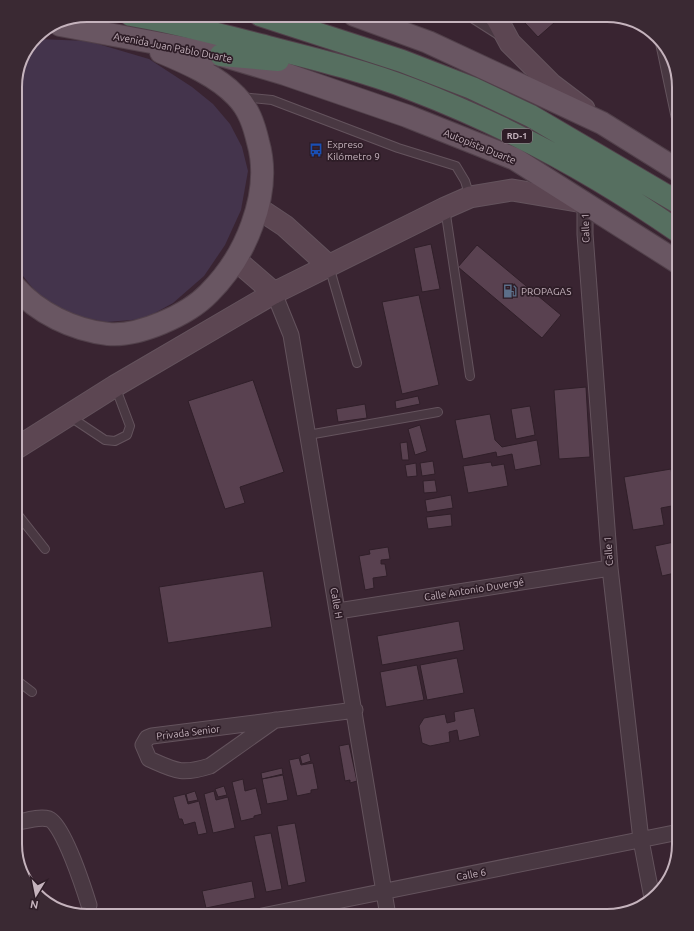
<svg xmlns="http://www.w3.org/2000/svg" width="694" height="931" font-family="Ubuntu,sans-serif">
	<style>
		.green { fill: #44344c }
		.building { fill: #594150; stroke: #301f29 }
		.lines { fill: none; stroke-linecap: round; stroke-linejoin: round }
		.lane-casing { stroke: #64535d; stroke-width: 10 }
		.street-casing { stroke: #64535d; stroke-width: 17 }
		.secondary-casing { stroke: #64535d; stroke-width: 23 }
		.primary-casing { stroke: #52414b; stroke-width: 24 }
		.highway-casing { stroke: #51404a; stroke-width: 24 }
		.lane { stroke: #493842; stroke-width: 8 }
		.street { stroke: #493842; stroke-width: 15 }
		.secondary { stroke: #5c4652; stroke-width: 21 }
		.primary { stroke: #695662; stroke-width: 22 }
		.highway { stroke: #566f60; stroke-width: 22 }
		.labels { text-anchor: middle; stroke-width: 3.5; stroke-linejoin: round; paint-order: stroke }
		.shield { fill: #2e1d27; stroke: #988690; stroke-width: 1 }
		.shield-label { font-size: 9px; font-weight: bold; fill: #c5b3bd }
		.street-label { font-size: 10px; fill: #c5b3bd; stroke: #2e1d27 }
		.poi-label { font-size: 10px; fill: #c5b3bd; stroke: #2e1d27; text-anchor: start }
		.rim { fill: none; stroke: #c5b3bd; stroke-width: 2 }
	</style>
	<rect width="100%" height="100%" fill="#392431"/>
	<path class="green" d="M 38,39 L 88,41 L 149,59 L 192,87 L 213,104 L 230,124 L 242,147 L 248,171 L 241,210 L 225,245 L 204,276 L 173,303 L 144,319 L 107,322 L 70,315 L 39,296 L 15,266 L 15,82 L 23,55 Z"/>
	<path class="building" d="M 519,15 L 534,15 L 525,23 Z
		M 534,15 L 563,15 L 538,37 L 525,23 Z
		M 431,244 L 440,289 L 422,292 L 414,248 Z
		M 477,245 L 561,315 L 542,338 L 458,267 Z
		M 419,295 L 439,385 L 402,394 L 382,302 Z
		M 253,380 L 284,472 L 240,487 L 245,503 L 225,509 L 188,401 Z
		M 586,387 L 590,457 L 559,459 L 554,390 Z
		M 418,396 L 420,404 L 396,409 L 395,401 Z
		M 365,404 L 367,418 L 338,422 L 336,409 Z
		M 530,406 L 535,435 L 516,439 L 511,409 Z
		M 490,414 L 495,440 L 502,447 L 537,440 L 541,465 L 515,470 L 512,454 L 497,457 L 496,452 L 463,459 L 455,420 Z
		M 420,425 L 427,451 L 415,455 L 408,429 Z
		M 407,442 L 409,460 L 402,460 L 400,443 Z
		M 433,461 L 435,474 L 422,476 L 420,463 Z
		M 491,462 L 492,466 L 504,464 L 508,486 L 468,493 L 463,466 Z
		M 416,463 L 417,476 L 407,477 L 405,465 Z
		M 671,469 L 677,505 L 661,508 L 664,525 L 633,530 L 624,477 Z
		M 435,480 L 437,492 L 424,493 L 423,481 Z
		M 451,495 L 453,508 L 427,512 L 425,500 Z
		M 451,514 L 452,526 L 428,529 L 426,517 Z
		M 679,541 L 679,572 L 662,576 L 655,546 Z
		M 388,547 L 390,559 L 381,560 L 381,564 L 385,564 L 387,576 L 373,578 L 374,588 L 365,590 L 359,556 L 370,554 L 369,550 Z
		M 263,571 L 272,627 L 168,643 L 159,587 Z
		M 459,621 L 464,650 L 382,665 L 377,636 Z
		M 457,658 L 464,693 L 427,700 L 420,665 Z
		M 417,665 L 424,700 L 386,707 L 380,672 Z
		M 474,708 L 480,736 L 459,741 L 457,730 L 449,732 L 450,742 L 430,746 L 422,743 L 419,726 L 424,718 L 445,714 L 447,723 L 455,721 L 454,712 Z
		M 349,744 L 357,781 L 350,783 L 350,780 L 345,781 L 339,746 Z
		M 309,753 L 311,761 L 302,764 L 300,756 Z
		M 299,758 L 301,765 L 313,763 L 318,789 L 311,790 L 311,793 L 297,796 L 289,760 Z
		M 282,768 L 283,774 L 262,779 L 261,773 Z
		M 283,775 L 288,800 L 267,804 L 262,779 Z
		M 243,779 L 245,791 L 256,788 L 262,814 L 254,816 L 254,818 L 241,821 L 232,782 Z
		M 224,786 L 227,795 L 218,797 L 215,789 Z
		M 195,791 L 198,800 L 188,802 L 186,794 Z
		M 214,791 L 216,800 L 228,797 L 235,828 L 213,833 L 204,794 Z
		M 185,794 L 188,804 L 199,801 L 207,833 L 198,835 L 195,822 L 184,825 L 182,819 L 179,819 L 173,797 Z
		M 295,823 L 306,882 L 288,886 L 277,826 Z
		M 271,833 L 282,889 L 266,892 L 254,836 Z
		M 18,845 L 25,878 L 15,846 Z
		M 252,881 L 255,898 L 206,908 L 202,891 Z"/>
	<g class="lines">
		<g class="lane-casing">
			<path id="lane" d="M 467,15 L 500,36
				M 241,97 L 272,100 L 398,148 L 456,166 L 465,181 L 470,197
				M 445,208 L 470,376
				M 329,266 L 357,363
				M 69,416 L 105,440 L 115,441 L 127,435 L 130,426 L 115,386
				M 308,435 L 438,412
				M 15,511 L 45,549
				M 15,679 L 32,692"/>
		</g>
		<g class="street-casing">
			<path id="street" d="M 664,45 L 679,116
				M 585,202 L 585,234 L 610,568 L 641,840 L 652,898
				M 274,293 L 291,335 L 388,916
				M 338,611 L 610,568
				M 275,720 L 210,766 C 181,775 176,771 149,759 L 143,745 L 147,738 L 152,736 L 340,712 L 355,710
				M 15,823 C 25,821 39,816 49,819 C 63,824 84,889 89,905
				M 262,916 L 679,832"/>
		</g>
		<g class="secondary-casing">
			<path id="secondary" d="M 495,15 L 510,43 L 551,84 L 584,109
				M 258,208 L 285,226 L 329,266
				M 236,260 L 274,293
				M 15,449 L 115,386 L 274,293 L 445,208 L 470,197 L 512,190 L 583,202"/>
		</g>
		<g class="primary-casing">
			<path id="primary" d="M 354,15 L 428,42 L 602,123 L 679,171
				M 60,25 L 221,55 L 285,74 L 407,116 L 515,159 L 679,263
				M 15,287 C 38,313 73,330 108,334 C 138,337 188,315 209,293 C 228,274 243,250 252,225 C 262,198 266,170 258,142 C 254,125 249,109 236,96 C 217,76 187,63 161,52"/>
		</g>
		<g class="highway-casing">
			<path id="highway" d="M 131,15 C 174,22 217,34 260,45 C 311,58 362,70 411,89 C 505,125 596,174 679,232
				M 260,15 L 402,61 L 472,88 L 531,116 L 679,203
				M 221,55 L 278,60"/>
		</g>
		<use href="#lane" class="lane"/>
		<use href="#street" class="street"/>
		<use href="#secondary" class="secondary"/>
		<use href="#primary" class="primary"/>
		<use href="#highway" class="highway"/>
	</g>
	<defs>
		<g id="bus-bare" transform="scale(1.08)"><path d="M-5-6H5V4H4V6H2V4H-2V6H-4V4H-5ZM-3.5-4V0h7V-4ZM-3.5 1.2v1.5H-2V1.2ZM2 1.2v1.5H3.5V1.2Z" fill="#1a4fb4" stroke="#2e1d27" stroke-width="2.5" paint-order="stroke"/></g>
		<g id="fuel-bare" transform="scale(1.08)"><path d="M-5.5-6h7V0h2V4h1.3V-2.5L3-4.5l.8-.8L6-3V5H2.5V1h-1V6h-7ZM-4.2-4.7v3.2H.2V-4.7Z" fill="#5c6f8a" stroke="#2e1d27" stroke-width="2.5" paint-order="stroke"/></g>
	</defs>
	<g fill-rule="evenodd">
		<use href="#bus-bare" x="316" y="150"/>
		<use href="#fuel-bare" x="510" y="291"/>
	</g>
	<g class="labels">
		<rect class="shield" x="502" y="129" width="30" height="14" rx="3"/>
		<g class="shield-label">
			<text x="517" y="139">RD-1</text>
		</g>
		<g class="street-label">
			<text transform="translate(173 47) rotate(11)" y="4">Avenida Juan Pablo Duarte</text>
			<text transform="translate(480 146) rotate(22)" y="4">Autopista Duarte</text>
			<text transform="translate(585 228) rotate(-92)" y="4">Calle 1</text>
			<text transform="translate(608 551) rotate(-94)" y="4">Calle 1</text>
			<text transform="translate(474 589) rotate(-9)" y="4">Calle Antonio Duvergé</text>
			<text transform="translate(337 603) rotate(80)" y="4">Calle H</text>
			<text transform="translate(188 732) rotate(-7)" y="4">Privada Senior</text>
			<text transform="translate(471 874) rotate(-11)" y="4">Calle 6</text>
		</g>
		<g class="poi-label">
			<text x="327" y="148">Expreso<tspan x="327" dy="12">Kilómetro 9</tspan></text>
			<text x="521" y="295">PROPAGAS</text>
		</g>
	</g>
	<path d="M0 0H694V931H0ZM87 22H607A65 65 0 0 1 672 87V844A65 65 0 0 1 607 909H87A65 65 0 0 1 22 844V87A65 65 0 0 1 87 22Z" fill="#3a2933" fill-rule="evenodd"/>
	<path class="rim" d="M87 22H607A65 65 0 0 1 672 87V844A65 65 0 0 1 607 909H87A65 65 0 0 1 22 844V87A65 65 0 0 1 87 22Z"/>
	<g transform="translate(36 895) rotate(190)" stroke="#2e1d27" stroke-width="3" paint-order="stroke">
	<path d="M0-3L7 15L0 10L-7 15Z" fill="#c5b3bd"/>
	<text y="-6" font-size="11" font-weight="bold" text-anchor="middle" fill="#c5b3bd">N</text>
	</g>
</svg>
